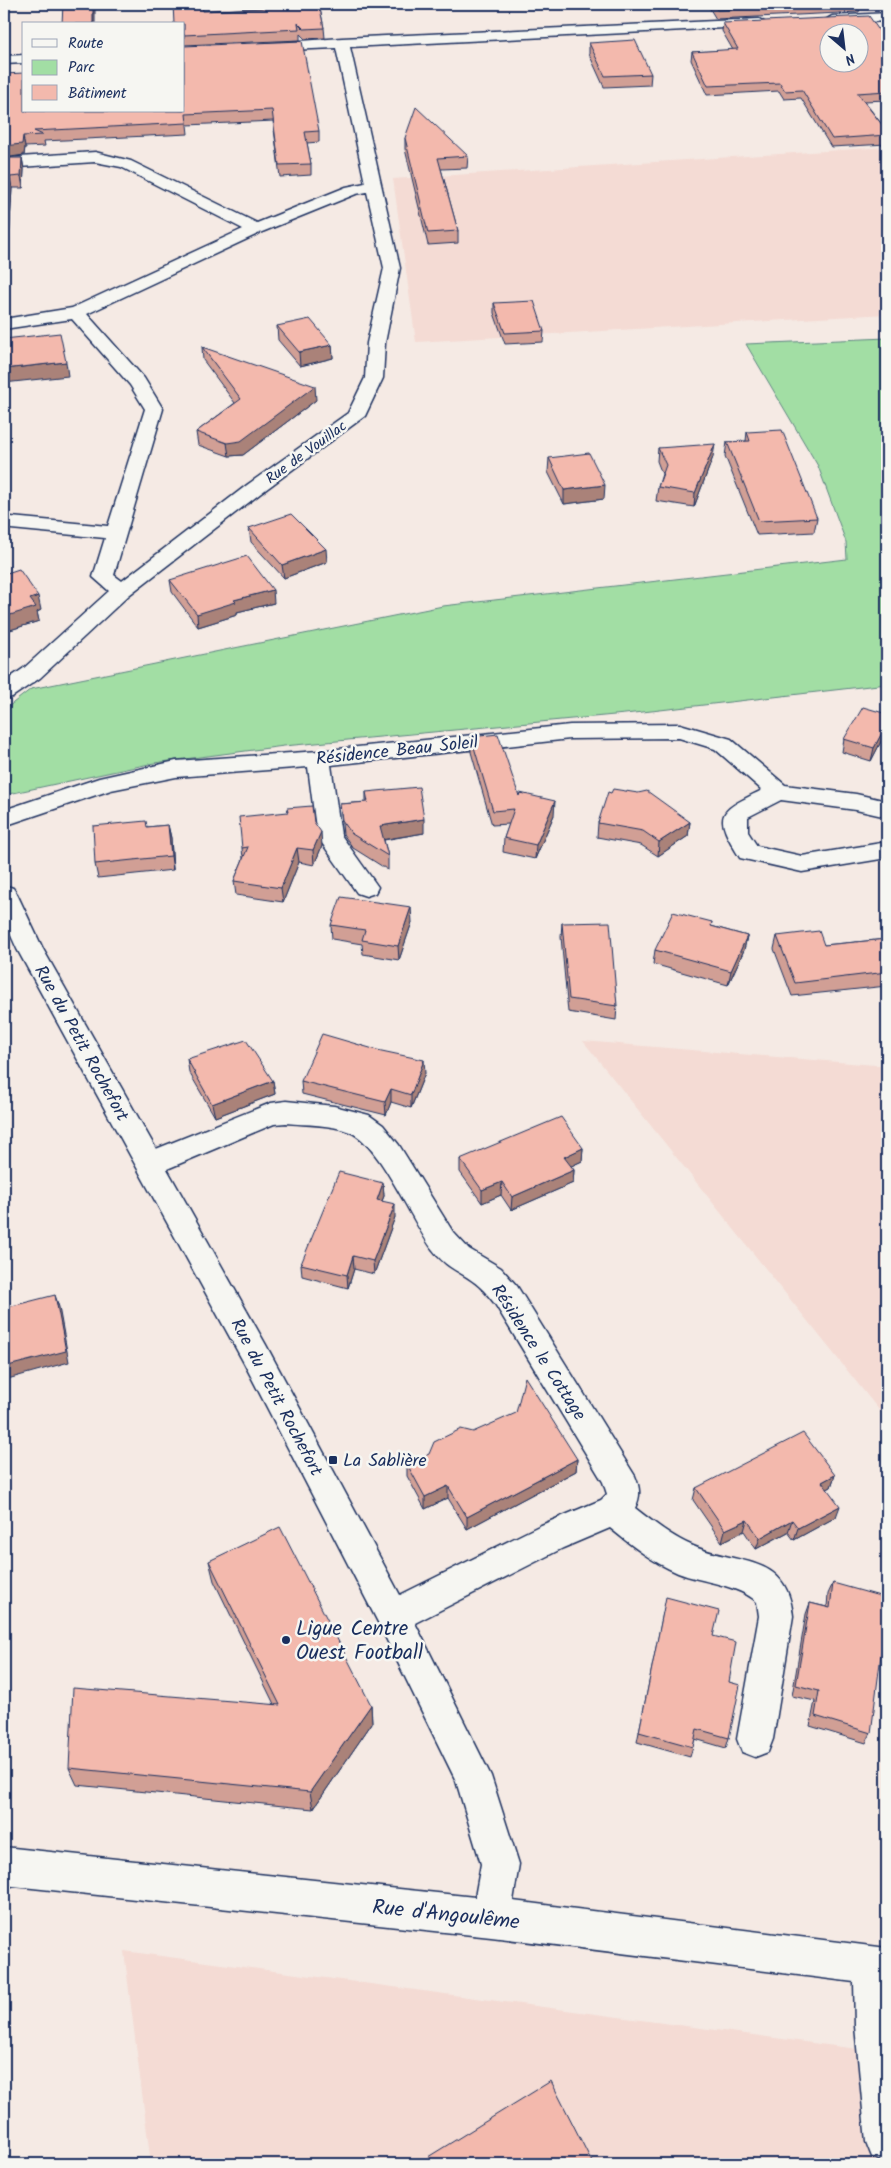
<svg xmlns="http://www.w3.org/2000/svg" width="891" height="2168" font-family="Kalam,sans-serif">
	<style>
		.built { fill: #f4dbd4 }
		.green { fill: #a2dea4; stroke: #5e8681 }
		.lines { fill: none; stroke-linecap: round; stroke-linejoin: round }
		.minor-casing { stroke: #1b2f5e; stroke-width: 3 }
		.minor { fill: #f6f6f2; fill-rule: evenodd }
		.wall { fill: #d19f95; stroke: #1b2f5e }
		.shaded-wall { fill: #aa8279; stroke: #1b2f5e }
		.building { fill: #f3b9ad; stroke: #1b2f5e; fill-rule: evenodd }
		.poi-dot { fill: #1b2f5e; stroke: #f6f6f2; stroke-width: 2 }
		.labels { text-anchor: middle; stroke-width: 5; stroke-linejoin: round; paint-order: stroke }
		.far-street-label { font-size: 15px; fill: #1b2f5e; stroke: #f6f6f2 }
		.street-label { font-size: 18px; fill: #1b2f5e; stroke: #f6f6f2 }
		.poi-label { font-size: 18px; fill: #1b2f5e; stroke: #f6f6f2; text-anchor: start }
		.near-poi-label { font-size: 21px; fill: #1b2f5e; stroke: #f6f6f2; text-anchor: start }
		.near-street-label { font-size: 21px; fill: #1b2f5e; stroke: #f6f6f2 }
	</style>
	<rect width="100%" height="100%" fill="#f5eae4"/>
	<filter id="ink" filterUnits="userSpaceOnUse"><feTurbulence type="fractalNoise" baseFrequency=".02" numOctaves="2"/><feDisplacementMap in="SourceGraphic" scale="10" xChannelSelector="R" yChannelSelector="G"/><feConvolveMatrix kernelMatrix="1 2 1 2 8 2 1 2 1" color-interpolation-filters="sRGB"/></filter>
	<g filter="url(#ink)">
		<path class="built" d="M 887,147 L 887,314 L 416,342 L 393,179 Z
			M 583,1041 L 887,1066 L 887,1420 Z
			M 124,1951 L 887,2053 L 887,2164 L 151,2164 Z"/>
		<path class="green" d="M 887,338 L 887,684 L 625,714 L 284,746 L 154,763 L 4,795 L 4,710 L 31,689 L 443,606 L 847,559 L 846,542 L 818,466 L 746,344 Z"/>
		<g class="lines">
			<g class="minor-casing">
				<path id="minor" d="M 887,13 L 887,21 L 832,24 L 825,20 L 832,16 Z
					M 759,19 L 766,23 L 764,26 L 350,47 L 400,268 L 385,343 L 383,378 L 365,416 L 261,493 L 129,595 L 40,678 L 12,697 L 4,699 L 4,682 L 24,668 L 109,591 L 93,577 L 105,538 L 11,529 L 4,527 L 4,519 L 11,517 L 108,526 L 145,409 L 130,385 L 72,319 L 4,329 L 4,319 L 72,308 L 243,229 L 121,167 L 95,162 L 4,168 L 4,158 L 95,152 L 131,161 L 257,223 L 346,187 L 365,183 L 336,48 L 265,51 L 260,50 L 258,47 L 260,44 L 342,38 ZM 367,192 L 384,268 L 367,343 L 365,378 L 348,413 L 247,485 L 122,581 L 114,575 L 163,409 L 144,378 L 87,314 L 262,232 L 356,194 Z
					M 24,55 L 24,63 L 4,64 L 4,56 Z
					M 680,724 L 731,739 L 785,785 L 856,794 L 887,801 L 887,817 L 856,810 L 781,800 L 748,817 L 748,832 L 757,846 L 802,856 L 887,842 L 887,858 L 802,872 L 740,858 C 712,813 718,812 762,790 L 715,749 L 679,738 L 570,739 L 331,765 L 341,835 L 378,887 L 375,893 L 366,896 L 357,893 L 317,836 L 308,767 L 176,777 L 111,790 L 4,826 L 4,810 L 99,778 L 176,761 L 319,751 L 570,725 Z
					M 4,885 L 13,888 L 17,894 L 43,949 L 156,1149 L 271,1103 L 286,1101 L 334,1106 L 369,1115 L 383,1125 L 399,1145 L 453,1232 L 469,1249 L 501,1268 L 517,1286 L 635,1476 C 640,1488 641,1496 635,1508 C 653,1522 672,1537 693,1546 C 737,1566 787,1552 793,1616 L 773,1739 L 768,1752 L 755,1757 L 742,1752 L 737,1739 L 759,1616 L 757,1602 C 740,1585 701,1582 678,1573 C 652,1562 631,1545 610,1528 L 563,1548 L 415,1623 L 491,1776 L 519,1864 L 513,1901 L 887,1948 L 887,2163 L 872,2157 L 866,2142 L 855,2026 L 854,1982 L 491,1937 L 4,1885 L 4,1847 L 475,1897 L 481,1864 L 456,1781 L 381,1628 L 244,1363 L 17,949 L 4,920 ZM 286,1123 C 306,1125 331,1124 350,1132 C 380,1144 412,1222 433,1250 C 447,1270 464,1272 480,1287 C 486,1292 490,1298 495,1304 L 603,1482 L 607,1494 L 601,1500 L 539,1526 L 400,1595 L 266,1345 L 167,1169 L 274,1124 Z"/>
			</g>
			<use href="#minor" class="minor"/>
		</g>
		<path class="wall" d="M 270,4 L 319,4 L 324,28 L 325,38 L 305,39 L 300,34 L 300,40 L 184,45 L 184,24 L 203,11 L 273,7 Z
			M 707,4 L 861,4 L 859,12 L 716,19 Z
			M 723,23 L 887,42 L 887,100 L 864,101 L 887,131 L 887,144 L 831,147 L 801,98 L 784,99 L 779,91 L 707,95 L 691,60 L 692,52 L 733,50 L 722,31 Z
			M 589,43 L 651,74 L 650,85 L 604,87 L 589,54 Z
			M 184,46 L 319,131 L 319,142 L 307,143 L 311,164 L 311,175 L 280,177 L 273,121 L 187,125 L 188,134 L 44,141 L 45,146 L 25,147 L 24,155 L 4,158 L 24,73 L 184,111 Z
			M 405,138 L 468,156 L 467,168 L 441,169 L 458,231 L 458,243 L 428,245 L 405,149 Z
			M 4,158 L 22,158 L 24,169 L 23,188 L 12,188 L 7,274 L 4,274 Z
			M 494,303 L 544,331 L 543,342 L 505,344 L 494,313 Z
			M 277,326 L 332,345 L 333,358 L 300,366 L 278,340 Z
			M 202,347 L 316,400 L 243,455 L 229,456 L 198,445 L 196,432 L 235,403 L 203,360 Z
			M 747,432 L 817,518 L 814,532 L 757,535 L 725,456 L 727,442 L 746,441 Z
			M 658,448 L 713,457 L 694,507 L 656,501 L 658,487 L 662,474 L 657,461 Z
			M 549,458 L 604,499 L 564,504 L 548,472 Z
			M 249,528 L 327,562 L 284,578 L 251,542 Z
			M 4,574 L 41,610 L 37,612 L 39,621 L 10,630 L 4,622 Z
			M 170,580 L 274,603 L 237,612 L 237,615 L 198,627 L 172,592 Z
			M 887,714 L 887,730 L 871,761 L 842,752 L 844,739 Z
			M 471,737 L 519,796 L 554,815 L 535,859 L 503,852 L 504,838 L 509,824 L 492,825 L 471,752 Z
			M 366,792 L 424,833 L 384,840 L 388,856 L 388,870 L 353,848 L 343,834 L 340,804 L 366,802 Z
			M 611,793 L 690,822 L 688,836 L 658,856 L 641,845 L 597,837 L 598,823 Z
			M 314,822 L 322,846 L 314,865 L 299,862 L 283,902 L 236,895 L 234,881 L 243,859 L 242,848 Z
			M 168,825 L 171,838 L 173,870 L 98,878 L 95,864 L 147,827 Z
			M 412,922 L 399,960 L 363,954 L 362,944 L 332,939 L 331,925 Z
			M 712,922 L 711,926 L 747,936 L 744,950 L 728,985 L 653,964 L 655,950 Z
			M 562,923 L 617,1006 L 616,1020 L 568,1012 L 561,937 Z
			M 777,936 L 824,945 L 887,939 L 887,986 L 792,996 L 774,949 Z
			M 187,1059 L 273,1081 L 275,1094 L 215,1117 L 189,1072 Z
			M 425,1073 L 411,1108 L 391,1102 L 386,1115 L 302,1094 L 301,1081 Z
			M 583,1148 L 582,1161 L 571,1166 L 574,1170 L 573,1183 L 511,1210 L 501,1195 L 482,1203 L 460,1172 L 460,1159 Z
			M 383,1183 L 384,1196 L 382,1201 L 395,1217 L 374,1274 L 354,1269 L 348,1288 L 302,1276 L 301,1264 Z
			M 577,1459 L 576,1471 L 467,1529 L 448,1498 L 425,1509 L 407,1476 L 407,1464 Z
			M 835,1475 L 831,1487 L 827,1489 L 836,1517 L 794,1540 L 788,1532 L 756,1549 L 744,1531 L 722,1542 L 693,1500 L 696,1488 Z
			M 209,1561 L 371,1705 L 372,1723 L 313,1809 L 77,1785 L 69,1768 L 274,1704 L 214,1581 Z
			M 833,1583 L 871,1733 L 866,1743 L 810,1726 L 815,1701 L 792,1696 L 806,1614 L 810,1603 L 827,1607 L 828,1594 Z
			M 664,1608 L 713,1636 L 729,1682 L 729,1738 L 726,1748 L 695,1739 L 690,1757 L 637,1742 Z
			M 428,2157 L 593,2164 L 428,2164 Z"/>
		<path class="shaded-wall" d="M 93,4 L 95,4 L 95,24 L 93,24 Z
			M 23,136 L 25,147 L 24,155 L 4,158 L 4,146 Z
			M 22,158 L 24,169 L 23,188 L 21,176 Z
			M 10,177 L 12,188 L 7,274 L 5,263 Z
			M 332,345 L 333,358 L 300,366 L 299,352 Z
			M 66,362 L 68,376 L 4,383 L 4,369 Z
			M 315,386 L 316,400 L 243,455 L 229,456 L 227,443 Z
			M 715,444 L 713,457 L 694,507 L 695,493 Z
			M 605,485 L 604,499 L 564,504 L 564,490 Z
			M 326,549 L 327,562 L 284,578 L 282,565 Z
			M 273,590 L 274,603 L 237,612 L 237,615 L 198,627 L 197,614 L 234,600 Z
			M 38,596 L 41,610 L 37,612 L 39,621 L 10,630 L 7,616 L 30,599 Z
			M 887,723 L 887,730 L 871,761 L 874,748 Z
			M 555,801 L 554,815 L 535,859 L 536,845 Z
			M 424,819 L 424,833 L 381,840 L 380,826 Z
			M 690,822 L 688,836 L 658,856 L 659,842 Z
			M 168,825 L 171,838 L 173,870 L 171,856 Z
			M 321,832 L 322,846 L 314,865 L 313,850 Z
			M 297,848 L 299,862 L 283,902 L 281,888 Z
			M 411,907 L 412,922 L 399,960 L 398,946 Z
			M 747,936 L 744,950 L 728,985 L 731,971 Z
			M 424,1060 L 425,1073 L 411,1108 L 411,1095 Z
			M 273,1081 L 275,1094 L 215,1117 L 212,1104 Z
			M 391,1089 L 391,1102 L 386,1115 L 385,1102 Z
			M 583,1148 L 582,1161 L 563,1170 L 564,1157 Z
			M 574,1170 L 573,1183 L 511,1210 L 512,1197 Z
			M 502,1182 L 501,1195 L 482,1203 L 482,1190 Z
			M 383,1183 L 384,1196 L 377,1213 L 377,1200 Z
			M 395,1204 L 395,1217 L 374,1274 L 373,1261 Z
			M 353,1256 L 354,1269 L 348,1288 L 347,1275 Z
			M 55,1295 L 59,1307 L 69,1362 L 4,1380 L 4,1367 Z
			M 577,1459 L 576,1471 L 467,1529 L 467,1517 Z
			M 835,1475 L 831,1487 L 818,1494 L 822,1482 Z
			M 448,1486 L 448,1498 L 425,1509 L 425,1497 Z
			M 840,1506 L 836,1517 L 794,1540 L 798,1528 Z
			M 747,1520 L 744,1531 L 722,1542 L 725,1530 Z
			M 792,1520 L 788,1532 L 756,1549 L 760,1538 Z
			M 371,1705 L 372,1723 L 313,1809 L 310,1792 Z"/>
		<path class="building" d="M 63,4 L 93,4 L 93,24 L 62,24 Z
			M 173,4 L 202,4 L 203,11 L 282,7 L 279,4 L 319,4 L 324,28 L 304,29 L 298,23 L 299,29 L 184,35 L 184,24 L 174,24 Z
			M 713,4 L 847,4 L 717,10 Z
			M 869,16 L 887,42 L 887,91 L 857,93 L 887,131 L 887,135 L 832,139 L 802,90 L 785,91 L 780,83 L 708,86 L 692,52 L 738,49 L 723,23 ZM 828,32 L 858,32 L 858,62 L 828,62 Z
			M 635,40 L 651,74 L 605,76 L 589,43 Z
			M 302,41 L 319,131 L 305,132 L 311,164 L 279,165 L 272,110 L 186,114 L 187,123 L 34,131 L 43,135 L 23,136 L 22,144 L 4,146 L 4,74 L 24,73 L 24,111 L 184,111 L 184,46 Z
			M 416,107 L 468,156 L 438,158 L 458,231 L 428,233 L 405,138 Z
			M 4,158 L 22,158 L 21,176 L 10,177 L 5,263 L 4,263 Z
			M 534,301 L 544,331 L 505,333 L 494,303 Z
			M 310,319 L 332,345 L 299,352 L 277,326 Z
			M 60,333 L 66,362 L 4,369 L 4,339 Z
			M 202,347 L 315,386 L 241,441 L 227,443 L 196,432 L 241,399 Z
			M 782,430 L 817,518 L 759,521 L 727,442 L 750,441 L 747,432 Z
			M 715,444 L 695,493 L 658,487 L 666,465 L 658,448 Z
			M 589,453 L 605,485 L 564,490 L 549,458 Z
			M 291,514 L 326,549 L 282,565 L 249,528 Z
			M 247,556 L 273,590 L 234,600 L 236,602 L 197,614 L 170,580 Z
			M 19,569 L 38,596 L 30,599 L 36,607 L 7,616 L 4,612 L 4,574 Z
			M 863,707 L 887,714 L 887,723 L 874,748 L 844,739 Z
			M 498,734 L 519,796 L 520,793 L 555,801 L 536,845 L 504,838 L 514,809 L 493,811 L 471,737 Z
			M 419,787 L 424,819 L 380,826 L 388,856 L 352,834 L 342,820 L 340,804 L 368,802 L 366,792 Z
			M 613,789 L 638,793 L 647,791 L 690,822 L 659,842 L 643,831 L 598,823 L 608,792 L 611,793 Z
			M 312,806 L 314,822 L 321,832 L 313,850 L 297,848 L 281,888 L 234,881 L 248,847 L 242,848 L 239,817 L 288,812 L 287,808 Z
			M 146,821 L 147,827 L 168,825 L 171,856 L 95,864 L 93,826 Z
			M 341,897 L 411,907 L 398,946 L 362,940 L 365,930 L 331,925 Z
			M 673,912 L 712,922 L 711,926 L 747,936 L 731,971 L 655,950 Z
			M 610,922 L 617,1006 L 569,999 L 562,923 Z
			M 819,931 L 824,945 L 887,939 L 887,972 L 795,983 L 777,936 Z
			M 322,1034 L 377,1050 L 424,1060 L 411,1095 L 391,1089 L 385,1102 L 301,1081 Z
			M 246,1040 L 273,1081 L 212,1104 L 187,1059 Z
			M 561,1117 L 583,1148 L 564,1157 L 574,1170 L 512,1197 L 502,1182 L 482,1190 L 460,1159 Z
			M 339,1172 L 383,1183 L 377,1200 L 395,1204 L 373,1261 L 353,1256 L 347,1275 L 301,1264 Z
			M 55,1295 L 66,1351 L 4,1367 L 4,1308 Z
			M 525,1377 L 577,1459 L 467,1517 L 448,1486 L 425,1497 L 407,1464 L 429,1454 L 434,1442 L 461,1429 L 473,1432 L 516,1413 Z
			M 803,1433 L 835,1475 L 822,1482 L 840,1506 L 798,1528 L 792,1520 L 760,1538 L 747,1520 L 725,1530 L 696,1488 Z
			M 280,1527 L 371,1705 L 310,1792 L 69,1768 L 73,1688 L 280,1705 L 209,1561 Z
			M 833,1583 L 887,1598 L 887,1608 L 871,1733 L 815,1716 L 819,1691 L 796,1685 L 810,1603 L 830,1608 Z
			M 666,1597 L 719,1611 L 713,1636 L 736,1642 L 729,1682 L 740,1685 L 729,1738 L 697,1729 L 693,1747 L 639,1732 Z
			M 551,2081 L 593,2164 L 431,2164 L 428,2157 Z"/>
	</g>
	<g class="poi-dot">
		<rect x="328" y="1455" width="10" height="10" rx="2.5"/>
		<circle cx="286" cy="1640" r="5"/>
	</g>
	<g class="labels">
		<g class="far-street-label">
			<text transform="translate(306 452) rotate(-36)" y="5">Rue de Vouillac</text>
		</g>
		<g class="street-label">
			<text transform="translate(397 750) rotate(-6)" y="6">Résidence Beau Soleil</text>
			<text transform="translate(82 1043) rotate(61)" y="6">Rue du Petit Rochefort</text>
			<text transform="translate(539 1352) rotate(57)" y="6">Résidence le Cottage</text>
			<text transform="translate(277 1397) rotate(62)" y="6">Rue du Petit Rochefort</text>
		</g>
		<g class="poi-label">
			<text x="343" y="1466">La Sablière</text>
		</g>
		<g class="near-poi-label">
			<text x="296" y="1635">Ligue Centre<tspan x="296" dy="24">Ouest Football</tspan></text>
		</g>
		<g class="near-street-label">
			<text transform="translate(446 1914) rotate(6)" y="7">Rue d'Angoulême</text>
		</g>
	</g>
	<rect width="891" height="2168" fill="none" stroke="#f6f6f2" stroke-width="20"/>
	<rect x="10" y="10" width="871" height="2148" fill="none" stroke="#1b2f5e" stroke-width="2" filter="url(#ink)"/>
	<rect x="22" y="22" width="162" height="90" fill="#f6f6f2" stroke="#9ea6b7"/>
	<rect x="32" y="39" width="25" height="8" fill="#f6f6f2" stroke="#9ea6b7"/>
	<text x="68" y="48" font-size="15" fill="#1b2f5e">Route</text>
	<rect x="32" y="60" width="25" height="15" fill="#a2dea4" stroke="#9ea6b7"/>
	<text x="68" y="72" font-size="15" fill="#1b2f5e">Parc</text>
	<rect x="32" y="85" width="25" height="15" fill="#f3b9ad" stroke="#9ea6b7"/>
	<text x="68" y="98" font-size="15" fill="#1b2f5e">Bâtiment</text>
	<g transform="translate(844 48) rotate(152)"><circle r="24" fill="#f6f6f2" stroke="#9ea6b7"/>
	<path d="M0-4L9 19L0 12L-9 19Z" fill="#1b2f5e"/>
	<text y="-8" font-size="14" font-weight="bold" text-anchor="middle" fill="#1b2f5e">N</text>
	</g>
</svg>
